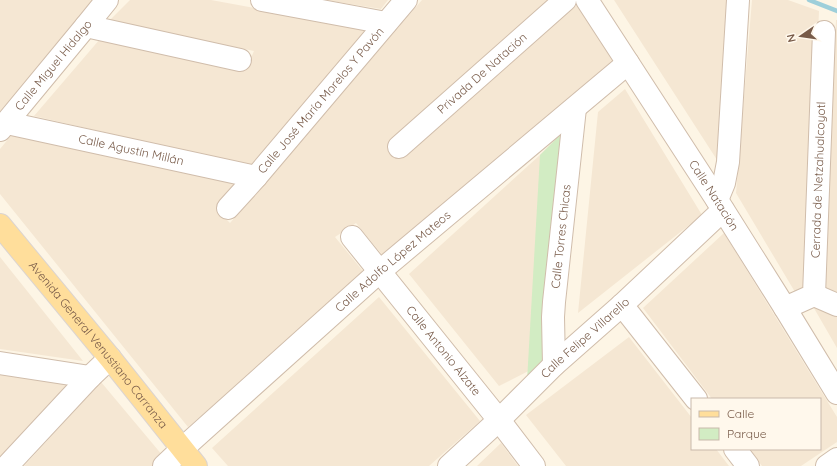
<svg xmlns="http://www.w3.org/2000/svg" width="837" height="466" font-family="Quicksand,sans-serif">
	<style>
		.residential { fill: #f5e7d3 }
		.green { fill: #d2ecc3 }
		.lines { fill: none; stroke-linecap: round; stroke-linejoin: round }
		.stream { stroke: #9ecfda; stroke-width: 4.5 }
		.minor-casing { stroke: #d0bdab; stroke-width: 24 }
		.major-casing { stroke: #dcd4d0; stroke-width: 24 }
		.minor { stroke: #fff; stroke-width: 22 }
		.major { stroke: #ffde9b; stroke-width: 22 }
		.labels { text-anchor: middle; stroke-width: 3; stroke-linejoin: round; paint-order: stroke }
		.street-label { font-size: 12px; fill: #785b49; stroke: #fff8ec }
	</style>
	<rect width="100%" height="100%" fill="#fdf5e5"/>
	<path class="residential" d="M 0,0 L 101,0 L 0,118 Z
		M 130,0 L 211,0 L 368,29 L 250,166 L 34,116 L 100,39 L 246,69 L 254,51 L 109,21 Z
		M 326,0 L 388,0 L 381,9 Z
		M 422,0 L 558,0 L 398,156 L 577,4 L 617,60 L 384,257 L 356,223 L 335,237 L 367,276 L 188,427 L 0,194 L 0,149 L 14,132 L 242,183 L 218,211 L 230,223 Z
		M 614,0 L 733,0 L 719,163 Z
		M 752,0 L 788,0 L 819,11 L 807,292 L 795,292 L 736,193 Z
		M 836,20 L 837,20 L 837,298 L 825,293 Z
		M 625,89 L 702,215 L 578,313 L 598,112 Z
		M 563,132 L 546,362 L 499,386 L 409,274 L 540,155 Z
		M 724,233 L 837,417 L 837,442 L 801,466 L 762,466 L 749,449 L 820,449 L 820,399 L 712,399 L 643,308 Z
		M 0,257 L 83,361 L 0,349 Z
		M 379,297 L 480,421 L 429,466 L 228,466 L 212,448 Z
		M 811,303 L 837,313 L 837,348 Z
		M 629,337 L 692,418 L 692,449 L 716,449 L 729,466 L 566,466 L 526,415 Z
		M 0,374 L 70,384 L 0,461 Z
		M 101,382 L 163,456 L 153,466 L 24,466 Z
		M 501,443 L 518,466 L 477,466 Z"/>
	<path class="green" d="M 563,132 L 546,362 L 527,381 L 540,155 Z"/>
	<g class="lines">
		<path class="stream" d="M 809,0 L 837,11"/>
		<g class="minor-casing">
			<g id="minor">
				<path d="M 262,0 L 386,23"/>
				<path id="s1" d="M 587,0 L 717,200 L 785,308 L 837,393"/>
				<path d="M 86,26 L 240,60"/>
				<path id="s2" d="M 7,123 L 256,177"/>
				<path id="s3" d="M 0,130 L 86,26 L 107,0"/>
				<path id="s4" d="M 399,147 L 565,0"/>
				<path d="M 717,200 L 724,183 L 728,162 L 738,0"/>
				<path id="s5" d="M 228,208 L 256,177 L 406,0"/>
				<path id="s6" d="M 352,237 L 499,420 L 534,466"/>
				<path d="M 814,295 L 837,305"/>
				<path d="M 622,305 L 696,399"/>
				<path id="s7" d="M 785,308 L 814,295 L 824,32"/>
				<path d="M 0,363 L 90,377"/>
				<path id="s8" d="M 554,365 L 553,317 L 554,302 L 575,108"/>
				<path d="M 735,449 L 748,466"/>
				<path d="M 7,466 L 90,377 L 110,358"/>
				<path id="s9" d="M 164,466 L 182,449 L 379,272 L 628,63"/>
				<path id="s10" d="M 449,466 L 499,420 L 554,365 L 622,305 L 723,210"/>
				<path d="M 827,466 L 837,459"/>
			</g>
		</g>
		<g class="major-casing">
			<g id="major">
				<path id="s11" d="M 0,225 L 110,358 L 196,466"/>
			</g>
		</g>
		<use href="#minor" class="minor"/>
		<use href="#major" class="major"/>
	</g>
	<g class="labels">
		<g class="street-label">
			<text dy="4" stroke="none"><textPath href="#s3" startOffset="84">Calle Miguel Hidalgo</textPath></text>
			<text dy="4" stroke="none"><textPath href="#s4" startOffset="111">Privada De Natación</textPath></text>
			<text dy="4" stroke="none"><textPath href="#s5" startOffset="142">Calle José María Morelos Y Pavón</textPath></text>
			<text dy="4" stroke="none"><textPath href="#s2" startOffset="127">Calle Agustín Millán</textPath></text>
			<text dy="4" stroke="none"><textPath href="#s7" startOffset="147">Cerrada de Netzahualcoyotl</textPath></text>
			<text dy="4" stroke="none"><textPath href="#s1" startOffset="233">Calle Natación</textPath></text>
			<text dy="4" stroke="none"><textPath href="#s8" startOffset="129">Calle Torres Chicas</textPath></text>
			<text dy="4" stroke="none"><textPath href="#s9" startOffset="307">Calle Adolfo López Mateos</textPath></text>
			<text dy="4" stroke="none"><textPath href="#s10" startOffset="187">Calle Felipe Villarello</textPath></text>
			<text dy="4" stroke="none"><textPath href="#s11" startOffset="155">Avenida General Venustiano Carranza</textPath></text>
			<text dy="4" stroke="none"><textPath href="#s6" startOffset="146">Calle Antonio Alzate</textPath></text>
		</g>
	</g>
	<rect x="691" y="398" width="130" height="52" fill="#fff8ec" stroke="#c9b9ab"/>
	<rect x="699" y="411" width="20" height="6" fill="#ffde9b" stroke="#c9b9ab"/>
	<text x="727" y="418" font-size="12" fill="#785b49">Calle</text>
	<rect x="699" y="428" width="20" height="12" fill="#d2ecc3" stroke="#c9b9ab"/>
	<text x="727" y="438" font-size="12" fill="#785b49">Parque</text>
	<g transform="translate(801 36) rotate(257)" stroke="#fff8ec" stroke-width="3" paint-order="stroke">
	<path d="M0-3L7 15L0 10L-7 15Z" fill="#785b49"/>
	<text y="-6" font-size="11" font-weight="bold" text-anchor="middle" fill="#785b49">N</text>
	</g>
</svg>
